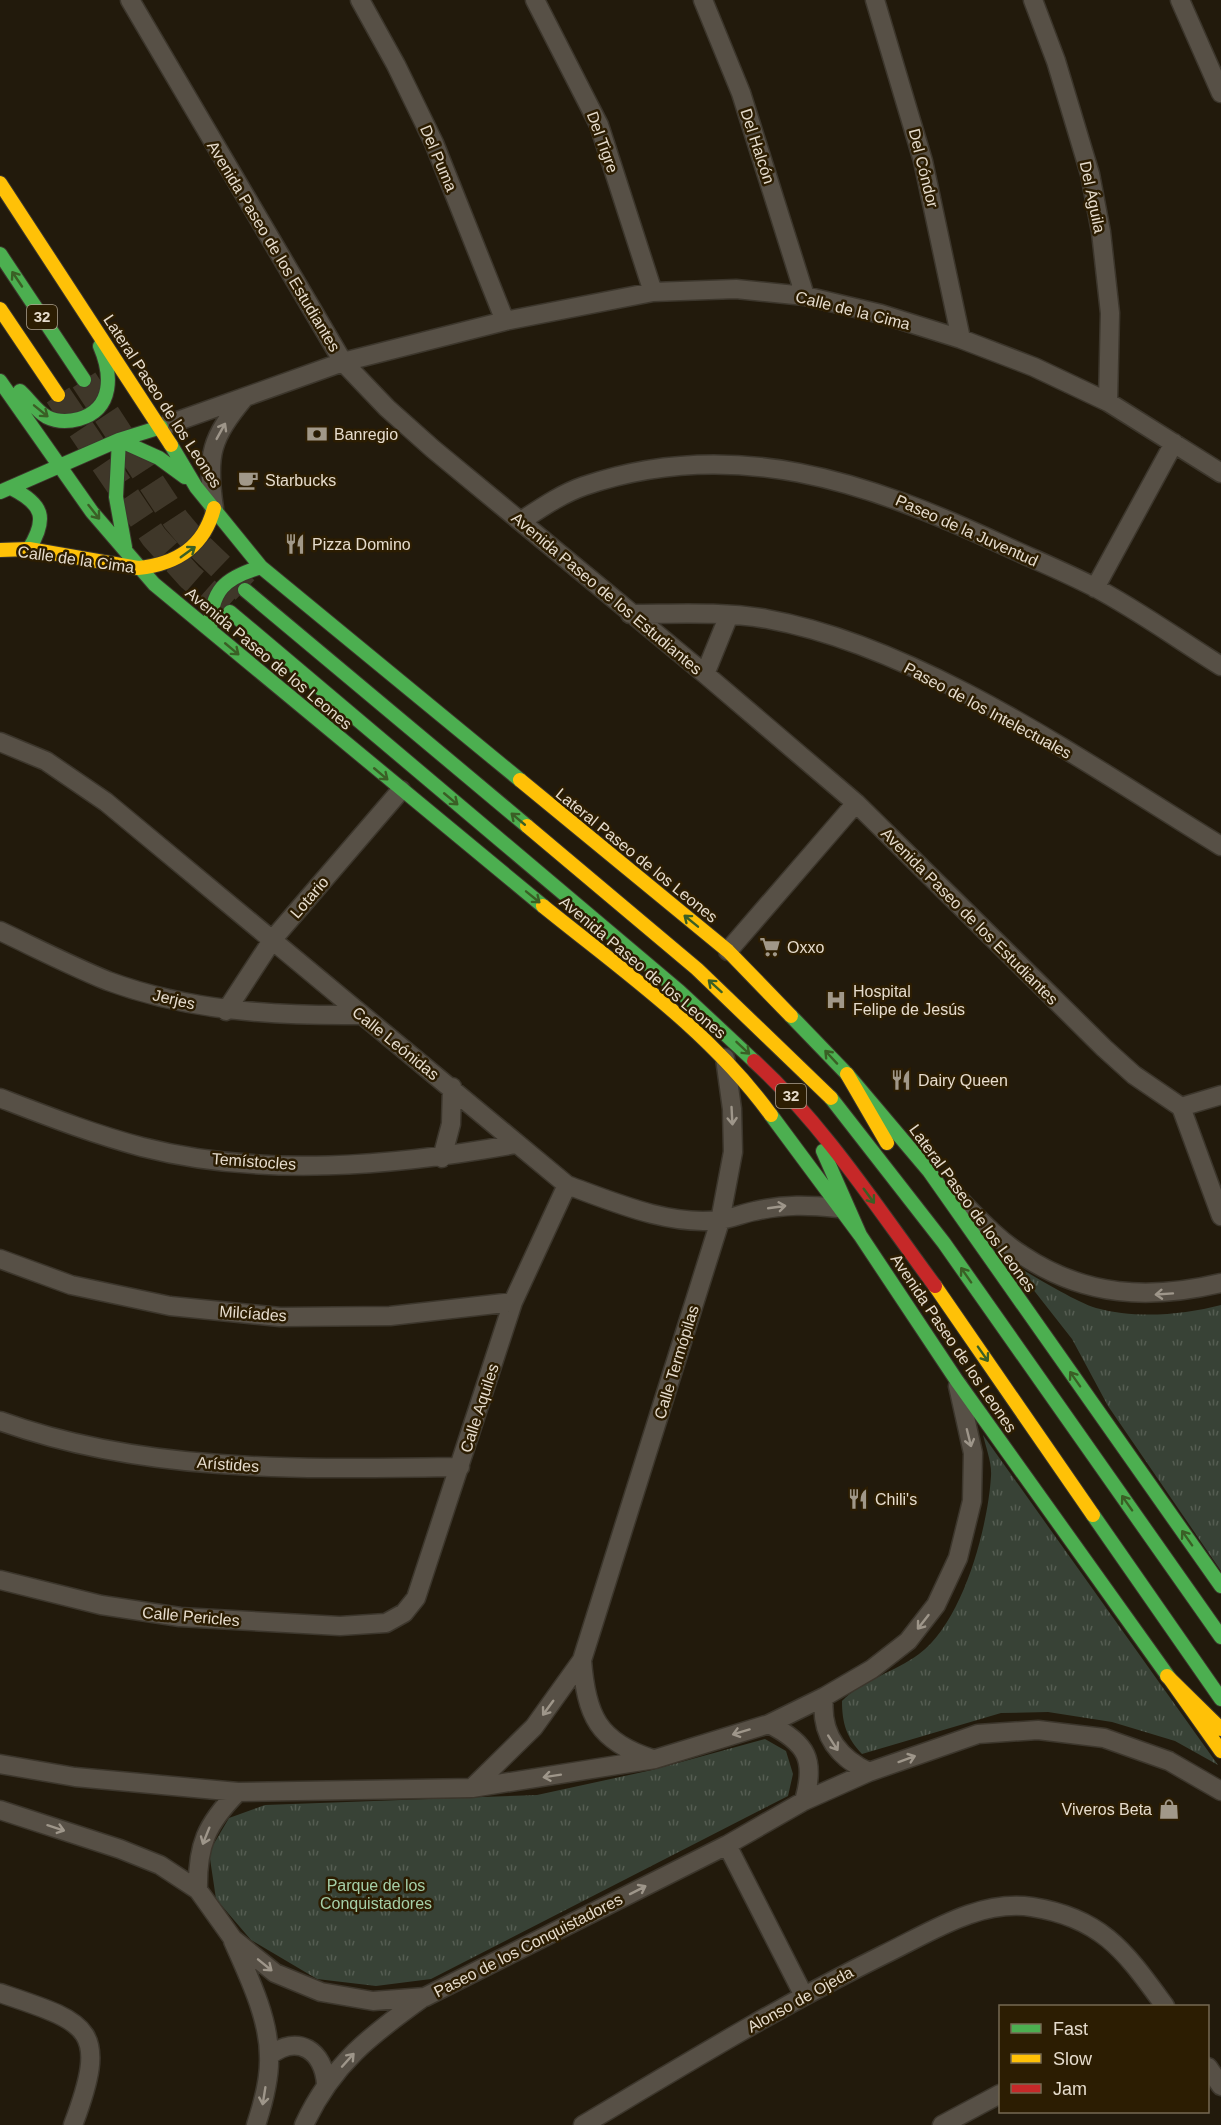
<svg xmlns="http://www.w3.org/2000/svg" width="1221" height="2125" font-family="Helvetica,sans-serif">
	<style>
		.grass { fill: url(#grass-tufts) }
		.lines { fill: none; stroke-linecap: round; stroke-linejoin: round }
		.primary-tunnel { stroke: #3f3729; stroke-width: 27; stroke-dasharray: 27 14; stroke-linecap: butt }
		.street-casing { stroke: #3c362c; stroke-width: 21 }
		.fast-casing { stroke: #3c362c; stroke-width: 16 }
		.slow-casing { stroke: #3c362c; stroke-width: 16 }
		.jam-casing { stroke: #3c362c; stroke-width: 16 }
		.street { stroke: #575046; stroke-width: 18 }
		.fast { stroke: #4caf50; stroke-width: 14 }
		.slow { stroke: #ffc107; stroke-width: 14 }
		.jam { stroke: #c62828; stroke-width: 14 }
		.oneway { stroke: #3a5f25 }
		.oneway2 { stroke: #9e968a }
		.labels { text-anchor: middle; stroke-width: 5; stroke-linejoin: round; paint-order: stroke }
		.shield { fill: #2c1d02; stroke: #aea390; stroke-width: 1.5 }
		.shield-label { font-size: 15px; font-weight: bold; fill: #e6dccd }
		.street-label { font-size: 16px; fill: #e6dccd; stroke: #2c1d02 }
		.poi-label { font-size: 16px; fill: #e6dccd; stroke: #2c1d02; text-anchor: start }
		.park-label { font-size: 16px; fill: #a5cfa8; stroke: #2c1d02 }
	</style>
	<defs>
		<pattern id="grass-tufts" width="24" height="20" patternUnits="userSpaceOnUse" patternTransform="scale(1.5)"><rect width="24" height="20" fill="#384236"/><path d="M3 7l-1-3M5 7V3M7 7l1-3M15 17l-1-3M17 17v-4M19 17l1-3" fill="none" stroke="#555d52"/></pattern>
	</defs>
	<rect width="100%" height="100%" fill="#221a0c"/>
	<path class="grass" d="M 1014,1265 C 1036,1277 1074,1301 1096,1308 C 1135,1319 1183,1315 1221,1305 L 1221,1571 L 1108,1406 L 1072,1339 Z
		M 983,1435 L 1218,1765 L 1175,1741 L 1112,1722 L 1048,1712 L 1001,1713 L 862,1754 C 847,1738 842,1724 842,1701 C 862,1680 895,1672 919,1654 C 963,1622 988,1527 991,1476 C 992,1463 986,1448 983,1435 Z
		M 765,1739 L 786,1751 L 793,1774 L 788,1796 L 431,1979 L 376,1986 L 317,1979 L 251,1940 L 216,1899 L 209,1852 L 229,1818 L 265,1805 L 537,1795 L 652,1770 Z"/>
	<g class="lines">
		<path class="primary-tunnel" d="M 84,380 L 176,520 L 193,540 L 245,590
			M 58,395 L 154,537 L 190,577 L 230,612"/>
		<g class="street-casing">
			<path id="street" d="M 130,0 L 343,362 L 387,408 L 433,449 L 705,674 L 856,803 L 1104,1048 L 1134,1075 L 1181,1107
				M 360,0 L 396,65 L 434,143 L 505,321
				M 535,0 L 599,125 L 653,292
				M 703,0 L 741,93 L 805,296
				M 875,0 L 923,161 L 961,339
				M 1033,0 L 1056,61 L 1090,174 L 1101,232 L 1110,313 L 1108,402
				M 1180,0 L 1221,93
				M 161,427 L 343,362 L 505,321 L 653,292 L 736,289 L 805,296 L 881,314 L 961,339 L 1034,367 L 1108,402 L 1221,473
				M 214,508 C 206,455 211,438 245,397
				M 521,521 C 541,508 561,494 584,486 C 733,435 868,482 1003,545 C 1033,559 1065,572 1094,587 C 1138,610 1179,640 1221,666
				M 1095,588 L 1174,443
				M 630,614 C 675,614 722,611 767,619 C 922,647 1087,764 1221,846
				M 705,674 L 729,615
				M 0,742 L 46,761 L 106,802 L 567,1185 C 614,1202 668,1226 719,1220 C 731,1219 743,1213 755,1211 C 784,1204 809,1205 838,1208
				M 0,931 C 36,948 71,966 108,981 C 189,1011 275,1016 361,1015
				M 728,951 L 856,803
				M 226,1011 L 273,939 L 401,790
				M 0,1098 C 47,1116 93,1134 142,1147 C 263,1178 394,1166 516,1144
				M 1181,1107 L 1221,1216
				M 1181,1107 L 1221,1095
				M 442,1158 L 451,1124 L 452,1087
				M 957,1197 C 977,1217 998,1240 1022,1255 C 1085,1297 1150,1300 1221,1283
				M 0,1259 L 71,1285 L 170,1306 L 280,1317 L 390,1316 L 513,1302
				M 0,1421 C 147,1474 306,1469 460,1467
				M 0,1580 L 101,1605 L 180,1617 L 340,1626 L 386,1623 L 404,1613 L 416,1598 L 513,1302 L 567,1185
				M 582,1660 C 586,1715 598,1742 653,1759
				M 824,1697 C 820,1733 837,1757 869,1772
				M 769,1724 C 807,1743 816,1760 804,1801
				M 0,1764 L 75,1777 L 238,1792 L 472,1788 L 655,1759 L 769,1724 L 824,1697 L 872,1669 L 908,1641 L 936,1605 L 958,1558 L 972,1501 L 973,1453 L 958,1386
				M 472,1788 L 534,1727 L 582,1660 L 720,1221 L 733,1152 L 732,1109 L 725,1058
				M 0,1810 L 120,1849 L 160,1865 L 198,1890 L 233,1939 L 275,1973 L 321,1992 L 373,2001 L 425,1997 L 727,1845 L 804,1801 L 869,1772 L 978,1734 L 1038,1730 L 1104,1738 L 1169,1761 L 1221,1791
				M 727,1845 L 803,1994
				M 198,1890 C 197,1846 206,1824 238,1792
				M 233,1941 C 248,1975 269,2018 269,2056 C 270,2079 263,2104 256,2125
				M 0,1993 C 89,2023 110,2027 73,2125
				M 269,2056 C 298,2033 324,2051 326,2084
				M 1208,2067 L 1221,2086
				M 304,2125 C 332,2064 372,2034 424,1997
				M 583,2125 C 682,2066 780,2006 883,1955 C 929,1933 979,1899 1032,1907 C 1103,1918 1126,1953 1165,2006
				M 942,2125 L 1000,2094"/>
		</g>
		<g class="fast-casing">
			<path id="fast" d="M 0,254 L 84,380
				M 0,381 L 92,512 L 154,584 L 543,906
				M 20,391 C 29,399 36,411 47,417 C 57,422 68,422 79,419 C 114,409 112,374 100,346
				M 171,445 L 196,487 L 261,567 L 520,780
				M 11,488 C 43,504 48,518 29,549
				M 0,492 L 119,440 L 161,427
				M 125,547 L 116,497 L 119,440 L 159,458 L 185,477
				M 245,590 L 527,826
				M 230,612 L 679,991 L 754,1061
				M 210,630 C 211,590 224,578 261,567
				M 791,1016 L 847,1074 L 929,1171 L 1221,1586
				M 831,1098 L 944,1243 L 1221,1637
				M 771,1115 L 860,1235 L 957,1381 L 1170,1679
				M 823,1151 L 860,1235
				M 1093,1515 L 1221,1699"/>
		</g>
		<g class="slow-casing">
			<path id="slow" d="M 0,183 L 171,445
				M 0,309 L 58,395
				M 0,550 L 29,549 L 138,568 C 177,564 204,547 214,508
				M 520,780 L 728,951 L 791,1016
				M 527,826 L 697,969 L 831,1098
				M 543,906 C 622,970 710,1031 771,1115
				M 847,1074 L 887,1143
				M 935,1286 L 1093,1515
				M 1167,1676 L 1221,1729
				M 1170,1679 L 1221,1751"/>
		</g>
		<g class="jam-casing">
			<path id="jam" d="M 754,1061 C 825,1126 878,1209 935,1286"/>
		</g>
		<use href="#street" class="street"/>
		<use href="#fast" class="fast"/>
		<use href="#slow" class="slow"/>
		<use href="#jam" class="jam"/>
	</g>
	<defs><path id="oneway-shaft" d="M-6 0H5M1.5-3L5.5 0L1.5 3" fill="none" stroke-width="1.6" stroke-linecap="round" stroke-linejoin="round" transform="scale(1.5)"/></defs>
	<g class="oneway">
		<use href="#oneway-shaft" transform="translate(17 279) rotate(-124)"/>
		<use href="#oneway-shaft" transform="translate(41 411) rotate(39)"/>
		<use href="#oneway-shaft" transform="translate(94 512) rotate(52)"/>
		<use href="#oneway-shaft" transform="translate(188 552) rotate(-36)"/>
		<use href="#oneway-shaft" transform="translate(232 649) rotate(40)"/>
		<use href="#oneway-shaft" transform="translate(381 774) rotate(40)"/>
		<use href="#oneway-shaft" transform="translate(451 799) rotate(40)"/>
		<use href="#oneway-shaft" transform="translate(518 819) rotate(-140)"/>
		<use href="#oneway-shaft" transform="translate(533 897) rotate(39)"/>
		<use href="#oneway-shaft" transform="translate(691 921) rotate(-141)"/>
		<use href="#oneway-shaft" transform="translate(715 986) rotate(-138)"/>
		<use href="#oneway-shaft" transform="translate(743 1048) rotate(43)"/>
		<use href="#oneway-shaft" transform="translate(831 1057) rotate(-133)"/>
		<use href="#oneway-shaft" transform="translate(869 1196) rotate(54)"/>
		<use href="#oneway-shaft" transform="translate(966 1275) rotate(-125)"/>
		<use href="#oneway-shaft" transform="translate(983 1354) rotate(55)"/>
		<use href="#oneway-shaft" transform="translate(1075 1379) rotate(-125)"/>
		<use href="#oneway-shaft" transform="translate(1127 1503) rotate(-125)"/>
		<use href="#oneway-shaft" transform="translate(1187 1538) rotate(-125)"/>
	</g>
	<g class="oneway2">
		<use href="#oneway-shaft" transform="translate(221 431) rotate(-61)"/>
		<use href="#oneway-shaft" transform="translate(732 1116) rotate(87)"/>
		<use href="#oneway-shaft" transform="translate(777 1207) rotate(-8)"/>
		<use href="#oneway-shaft" transform="translate(1164 1294) rotate(176)"/>
		<use href="#oneway-shaft" transform="translate(969 1438) rotate(76)"/>
		<use href="#oneway-shaft" transform="translate(923 1622) rotate(128)"/>
		<use href="#oneway-shaft" transform="translate(548 1708) rotate(126)"/>
		<use href="#oneway-shaft" transform="translate(741 1732) rotate(163)"/>
		<use href="#oneway-shaft" transform="translate(833 1743) rotate(57)"/>
		<use href="#oneway-shaft" transform="translate(907 1759) rotate(-20)"/>
		<use href="#oneway-shaft" transform="translate(552 1776) rotate(171)"/>
		<use href="#oneway-shaft" transform="translate(56 1828) rotate(18)"/>
		<use href="#oneway-shaft" transform="translate(206 1836) rotate(112)"/>
		<use href="#oneway-shaft" transform="translate(638 1890) rotate(-27)"/>
		<use href="#oneway-shaft" transform="translate(265 1965) rotate(39)"/>
		<use href="#oneway-shaft" transform="translate(348 2060) rotate(-48)"/>
		<use href="#oneway-shaft" transform="translate(264 2096) rotate(99)"/>
	</g>
	<defs>
		<g id="bank-bare" transform="scale(1.62)"><path d="M-6-4H6V4H-6ZM0-2.3a2.3 2.3 0 1 0 0 4.6a2.3 2.3 0 1 0 0-4.6Z" fill="#a19889" stroke="#2c1d02" stroke-width="2.5" paint-order="stroke"/></g>
		<g id="cafe-bare" transform="scale(1.62)"><path d="M-5.5-4.5H6V0H3Q3 3.5 0 3.5H-2.5Q-5.5 3.5-5.5 0ZM3-3.2v2h1.7v-2ZM-6 4.5H4V6H-6Z" fill="#a19889" stroke="#2c1d02" stroke-width="2.5" paint-order="stroke"/></g>
		<g id="restaurant-bare" transform="scale(1.62)"><path d="M-5-6h1v4h1v-4h1v4h1v-4h1v5L-1.5 .5V6h-2V.5L-5-1ZM5-6V6H3V1.5H1.5Q1.5-4 5-6Z" fill="#a19889" stroke="#2c1d02" stroke-width="2.5" paint-order="stroke"/></g>
		<g id="supermarket-bare" transform="scale(1.62)"><path d="M-6-5.5h2.5l.6 2H6L4.5 2H-2.5L-4.4-4H-6ZM-1.5 3.2a1.3 1.3 0 1 0 .1 0ZM3 3.2a1.3 1.3 0 1 0 .1 0Z" fill="#a19889" stroke="#2c1d02" stroke-width="2.5" paint-order="stroke"/></g>
		<g id="hospital-bare" transform="scale(1.62)"><path d="M-5-5h3v3.5h4V-5h3V5h-3V1.5h-4V5h-3Z" fill="#a19889" stroke="#2c1d02" stroke-width="2.5" paint-order="stroke"/></g>
		<g id="shop-bare" transform="scale(1.62)"><path d="M-5-2.5h2.3a2.7 3.5 0 0 1 5.4 0H5L5.5 6h-11ZM-1.5-2.5h3a1.5 2.3 0 0 0-3 0Z" fill="#a19889" stroke="#2c1d02" stroke-width="2.5" paint-order="stroke"/></g>
	</defs>
	<g fill-rule="evenodd">
		<use href="#bank-bare" x="317" y="434"/>
		<use href="#cafe-bare" x="248" y="480"/>
		<use href="#restaurant-bare" x="295" y="544"/>
		<use href="#supermarket-bare" x="770" y="947"/>
		<use href="#hospital-bare" x="836" y="1000"/>
		<use href="#restaurant-bare" x="901" y="1080"/>
		<use href="#restaurant-bare" x="858" y="1499"/>
		<use href="#shop-bare" x="1169" y="1809"/>
	</g>
	<g class="labels">
		<g class="shield">
			<rect x="27" y="305" width="30" height="24" rx="4.5"/>
			<rect x="776" y="1084" width="30" height="24" rx="4.5"/>
		</g>
		<g class="shield-label">
			<text x="42" y="322">32</text>
			<text x="791" y="1101">32</text>
		</g>
		<g class="street-label">
			<text transform="translate(603 142) rotate(70)" y="6">Del Tigre</text>
			<text transform="translate(758 146) rotate(72)" y="6">Del Halcón</text>
			<text transform="translate(439 158) rotate(67)" y="6">Del Puma</text>
			<text transform="translate(924 168) rotate(76)" y="6">Del Cóndor</text>
			<text transform="translate(1093 197) rotate(78)" y="6">Del Águila</text>
			<text transform="translate(274 246) rotate(59)" y="6">Avenida Paseo de los Estudiantes</text>
			<text transform="translate(853 310) rotate(14)" y="6">Calle de la Cima</text>
			<text transform="translate(163 401) rotate(57)" y="6">Lateral Paseo de los Leones</text>
			<text transform="translate(967 530) rotate(24)" y="6">Paseo de la Juventud</text>
			<text transform="translate(76 559) rotate(8)" y="6">Calle de la Cima</text>
			<text transform="translate(607 593) rotate(40)" y="6">Avenida Paseo de los Estudiantes</text>
			<text transform="translate(269 658) rotate(40)" y="6">Avenida Paseo de los Leones</text>
			<text transform="translate(988 710) rotate(28)" y="6">Paseo de los Intelectuales</text>
			<text transform="translate(637 855) rotate(39)" y="6">Lateral Paseo de los Leones</text>
			<text transform="translate(309 897) rotate(-49)" y="6">Lotario</text>
			<text transform="translate(970 916) rotate(45)" y="6">Avenida Paseo de los Estudiantes</text>
			<text transform="translate(643 967) rotate(40)" y="6">Avenida Paseo de los Leones</text>
			<text transform="translate(174 999) rotate(13)" y="6">Jerjes</text>
			<text transform="translate(396 1043) rotate(39)" y="6">Calle Leónidas</text>
			<text transform="translate(254 1161) rotate(4)" y="6">Temístocles</text>
			<text transform="translate(973 1208) rotate(54)" y="6">Lateral Paseo de los Leones</text>
			<text transform="translate(253 1313) rotate(4)" y="6">Milcíades</text>
			<text transform="translate(954 1343) rotate(56)" y="6">Avenida Paseo de los Leones</text>
			<text transform="translate(676 1362) rotate(-73)" y="6">Calle Termópilas</text>
			<text transform="translate(479 1408) rotate(-72)" y="6">Calle Aquiles</text>
			<text transform="translate(228 1464) rotate(4)" y="6">Arístides</text>
			<text transform="translate(191 1616) rotate(5)" y="6">Calle Pericles</text>
			<text transform="translate(528 1945) rotate(-27)" y="6">Paseo de los Conquistadores</text>
			<text transform="translate(800 1999) rotate(-29)" y="6">Alonso de Ojeda</text>
		</g>
		<g class="poi-label">
			<text x="334" y="440">Banregio</text>
			<text x="265" y="486">Starbucks</text>
			<text x="312" y="550">Pizza Domino</text>
			<text x="787" y="953">Oxxo</text>
			<text x="853" y="997">Hospital<tspan x="853" dy="18">Felipe de Jesús</tspan></text>
			<text x="918" y="1086">Dairy Queen</text>
			<text x="875" y="1505">Chili's</text>
			<text x="1152" y="1815" text-anchor="end">Viveros Beta</text>
		</g>
		<g class="park-label">
			<text x="376" y="1891">Parque de los<tspan x="376" dy="18">Conquistadores</tspan></text>
		</g>
	</g>
	<rect x="999" y="2005" width="210" height="108" fill="#2c1d02" stroke="#766953" stroke-width="1.5"/>
	<rect x="1011" y="2024" width="30" height="9" fill="#4caf50" stroke="#766953" stroke-width="1.5"/>
	<text x="1053" y="2035" font-size="18" fill="#e6dccd">Fast</text>
	<rect x="1011" y="2054" width="30" height="9" fill="#ffc107" stroke="#766953" stroke-width="1.5"/>
	<text x="1053" y="2065" font-size="18" fill="#e6dccd">Slow</text>
	<rect x="1011" y="2084" width="30" height="9" fill="#c62828" stroke="#766953" stroke-width="1.5"/>
	<text x="1053" y="2095" font-size="18" fill="#e6dccd">Jam</text>
</svg>
